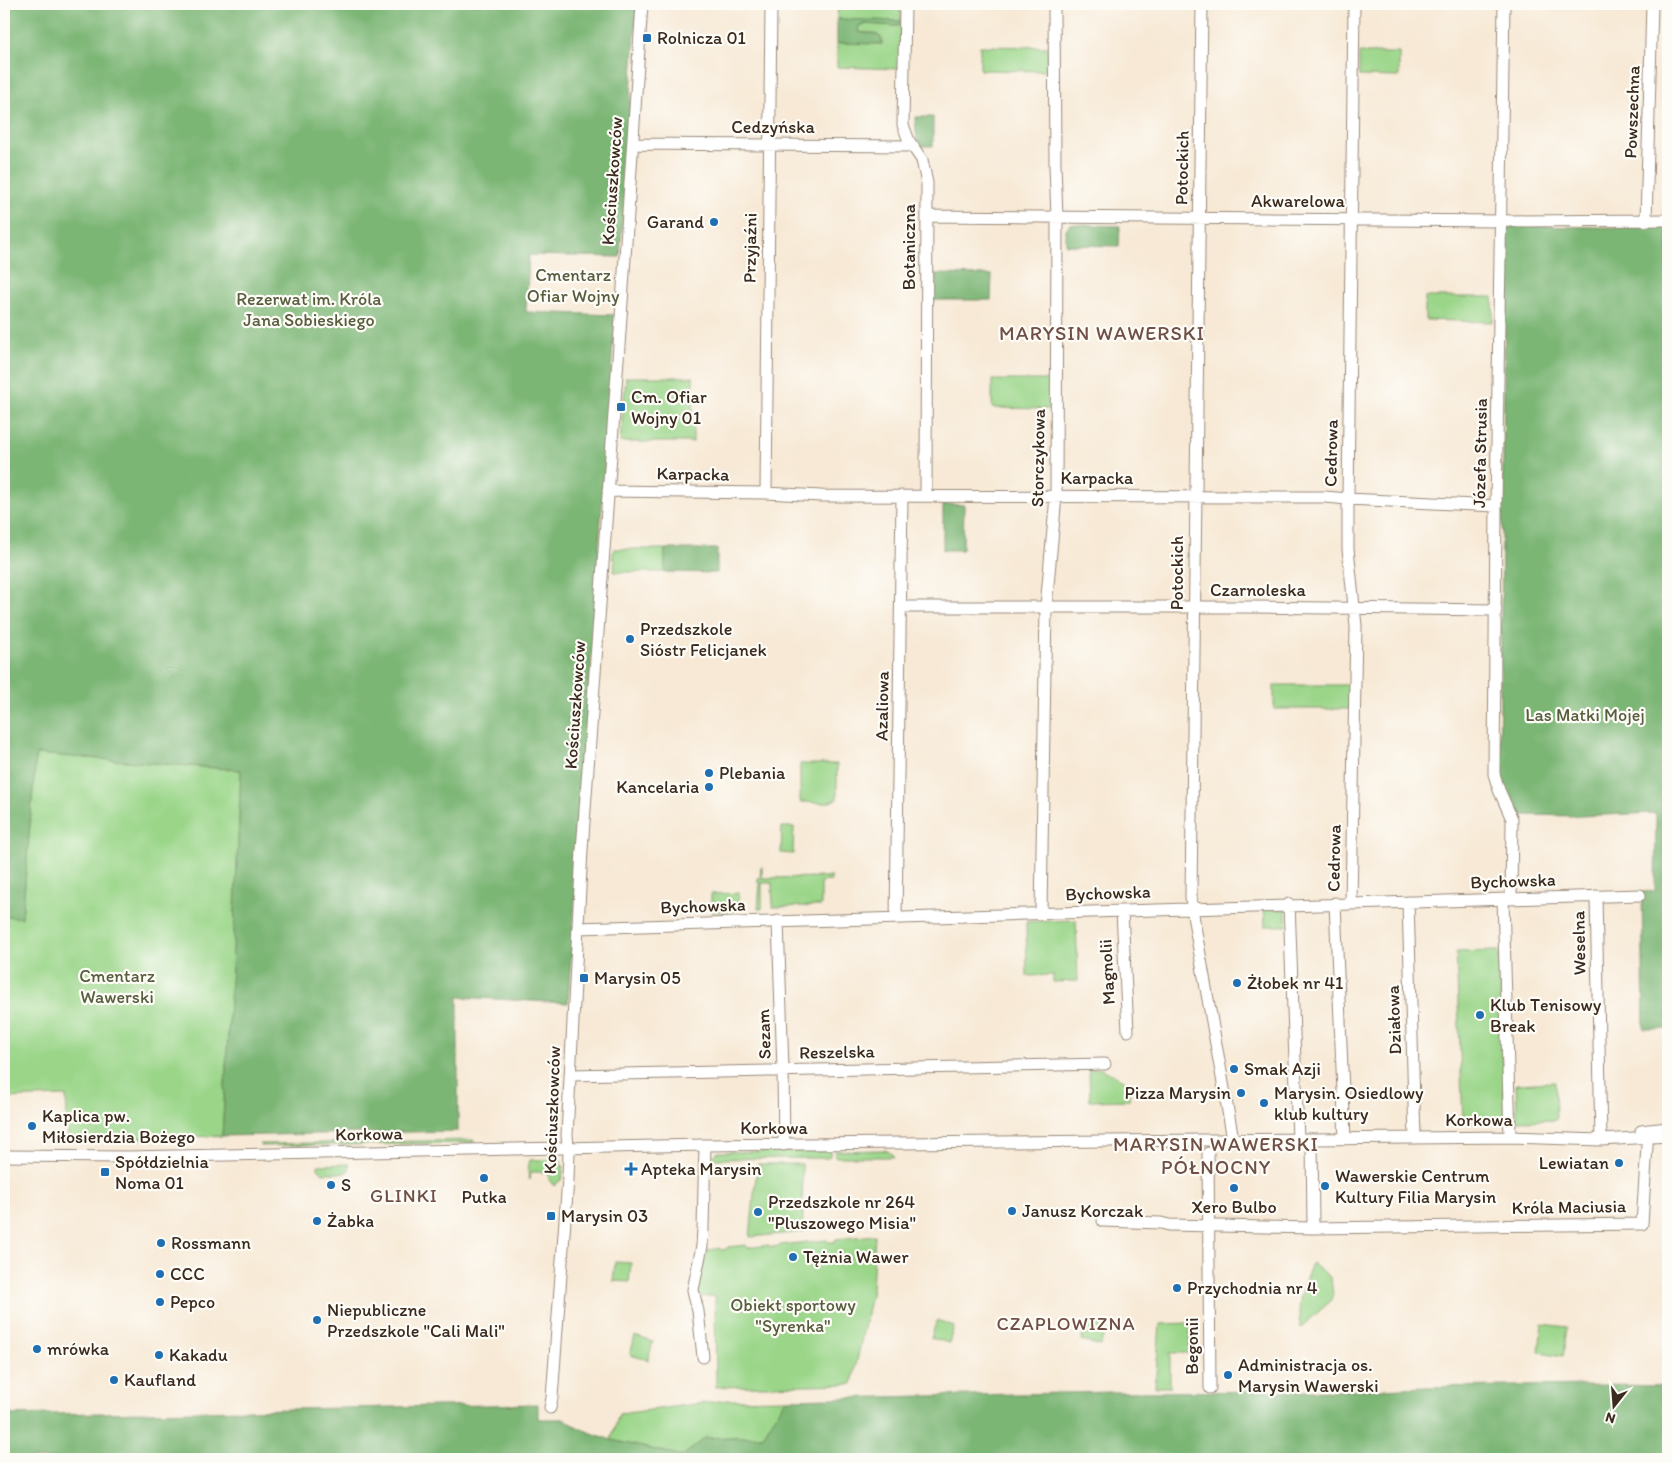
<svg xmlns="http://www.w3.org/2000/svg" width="1672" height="1463" font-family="Itim,sans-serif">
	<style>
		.green { fill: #9ad588; stroke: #6a8053 }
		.forest { fill: #7bb674; stroke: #5b7049 }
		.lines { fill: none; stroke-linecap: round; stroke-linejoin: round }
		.minor-casing { stroke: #998a7a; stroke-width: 13 }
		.minor { stroke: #fff; stroke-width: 11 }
		.poi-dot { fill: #1f6fb2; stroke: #fdfcf7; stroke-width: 2 }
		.labels { text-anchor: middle; stroke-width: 4.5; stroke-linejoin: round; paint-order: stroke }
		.poi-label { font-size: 18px; fill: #3b2a1e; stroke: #fdfcf7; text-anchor: start }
		.street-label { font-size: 18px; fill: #3b2a1e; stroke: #fdfcf7 }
		.park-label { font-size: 18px; fill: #585d3e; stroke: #fdfcf7 }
		.neighbourhood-label { font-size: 19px; letter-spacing: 1px; fill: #6f4f46; stroke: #fdfcf7 }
		.quarter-label { font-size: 20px; letter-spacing: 1px; fill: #6f4f46; stroke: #fdfcf7 }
	</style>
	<rect width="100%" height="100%" fill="#fdfcf7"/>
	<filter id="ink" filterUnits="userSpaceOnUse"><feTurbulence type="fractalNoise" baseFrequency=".02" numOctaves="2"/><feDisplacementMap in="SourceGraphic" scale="10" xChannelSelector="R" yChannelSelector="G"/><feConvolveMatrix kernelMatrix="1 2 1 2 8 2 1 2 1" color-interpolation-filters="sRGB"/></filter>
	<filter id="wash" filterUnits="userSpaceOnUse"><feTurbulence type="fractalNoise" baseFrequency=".0096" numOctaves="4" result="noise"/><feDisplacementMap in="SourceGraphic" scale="20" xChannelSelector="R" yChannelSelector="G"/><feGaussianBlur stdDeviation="1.12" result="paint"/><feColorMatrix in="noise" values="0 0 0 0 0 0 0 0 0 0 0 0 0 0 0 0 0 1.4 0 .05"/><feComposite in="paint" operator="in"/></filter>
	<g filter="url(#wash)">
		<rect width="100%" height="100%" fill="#f7e9d5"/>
		<path class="green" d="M 838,4 L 901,4 L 901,21 L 837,19 Z
			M 864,24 L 897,26 L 901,25 L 900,69 L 837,67 L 837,43 L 882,44 L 882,38 L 874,33 L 858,32 L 859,25 Z
			M 980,46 L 1048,47 L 1048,71 L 980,70 Z
			M 1359,53 L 1399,53 L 1399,77 L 1359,76 Z
			M 1425,297 L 1493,297 L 1493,322 L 1425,320 Z
			M 626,377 L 693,377 L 693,442 L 620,442 Z
			M 992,380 L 1050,380 L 1051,409 L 992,408 Z
			M 614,549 L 665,549 L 665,572 L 614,572 L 615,559 L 612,559 Z
			M 1274,685 L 1349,685 L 1349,709 L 1274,709 Z
			M 36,754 L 241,770 L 234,934 L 222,1136 L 68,1140 L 66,1096 L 4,1098 L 4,916 L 22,917 Z
			M 800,764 L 837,764 L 837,799 L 827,803 L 800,802 Z
			M 782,827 L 794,827 L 793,854 L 781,853 Z
			M 761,867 L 762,867 L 762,878 L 831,877 L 831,881 L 821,882 L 821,906 L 773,907 L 772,883 L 762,883 L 762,909 L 758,909 L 760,883 L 758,883 L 758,878 L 760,878 Z
			M 739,893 L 739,911 L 711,912 L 711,894 Z
			M 1264,907 L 1286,911 L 1287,926 L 1265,926 Z
			M 1076,920 L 1078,981 L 1053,982 L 1053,975 L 1027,976 L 1026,922 Z
			M 1499,951 L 1505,1121 L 1463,1122 L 1456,952 Z
			M 1089,1069 L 1102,1069 L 1129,1083 L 1129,1100 L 1090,1101 Z
			M 1555,1082 L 1556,1120 L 1517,1121 L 1516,1084 Z
			M 474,1140 L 474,1143 L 260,1146 L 260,1144 Z
			M 885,1150 L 891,1153 L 894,1157 L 836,1157 L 835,1156 L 835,1151 Z
			M 830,1151 L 830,1156 L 828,1158 L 710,1159 L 718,1152 Z
			M 560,1159 L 562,1166 L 564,1166 L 562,1179 L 554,1186 L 549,1180 L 549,1172 L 531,1172 L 530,1180 C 527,1174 528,1167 530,1160 Z
			M 349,1164 L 349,1170 L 345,1173 L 323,1173 L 318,1168 L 318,1165 Z
			M 757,1164 L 802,1164 L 803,1232 L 750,1237 Z
			M 875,1235 L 872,1290 L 852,1384 L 716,1387 L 715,1296 L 699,1297 L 698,1286 L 707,1251 L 719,1248 L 721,1250 L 726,1249 L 728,1247 L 746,1245 L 747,1248 L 769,1245 L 770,1247 L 780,1246 L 780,1245 L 827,1240 L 828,1242 L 834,1242 L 836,1239 Z
			M 615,1262 L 631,1263 L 629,1282 L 613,1281 Z
			M 1312,1263 L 1331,1278 L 1333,1296 L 1332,1300 L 1300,1328 C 1297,1301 1302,1289 1312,1263 Z
			M 937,1320 L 954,1326 L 949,1343 L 931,1338 Z
			M 1088,1322 L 1106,1328 L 1100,1346 L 1081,1340 Z
			M 1190,1323 L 1190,1353 L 1170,1353 L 1170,1387 L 1155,1387 L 1160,1324 Z
			M 1542,1324 L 1567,1327 L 1563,1356 L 1539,1352 Z
			M 635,1336 L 653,1342 L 648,1360 L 630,1355 Z
			M 786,1399 L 763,1436 L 705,1438 L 683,1456 L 611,1440 L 619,1414 L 727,1400 Z"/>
		<path class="forest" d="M 4,4 L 637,4 L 620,257 L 529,255 L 526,312 L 615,315 L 568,1003 L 458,997 L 458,1131 L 222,1136 L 234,934 L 241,770 L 36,754 L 22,918 L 4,916 Z
			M 837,19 L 901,21 L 901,25 L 897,26 L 864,24 L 859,26 L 858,32 C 869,35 881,30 882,44 L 837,43 Z
			M 916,117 L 933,117 L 933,146 L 922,146 C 914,138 916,128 916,117 Z
			M 1070,224 L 1120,226 L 1119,246 L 1066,245 L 1066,229 Z
			M 1520,226 L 1668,228 L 1668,1029 L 1644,1029 L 1642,892 L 1655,891 L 1656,813 L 1579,816 L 1521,815 L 1513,808 L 1501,781 L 1499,771 L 1506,230 L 1509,227 Z
			M 931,274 L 992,275 L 991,300 L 931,300 Z
			M 943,504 L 964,505 L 963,550 L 943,550 Z
			M 665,549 L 717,549 L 717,573 L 665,572 Z
			M 1608,1385 L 1668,1386 L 1668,1459 L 4,1459 L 4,1415 L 538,1404 L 538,1419 L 564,1419 L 581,1429 L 611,1440 L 683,1456 L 705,1438 L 763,1436 L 786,1399 L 1112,1392 L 1337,1391 L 1425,1387 Z"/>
	</g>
	<g filter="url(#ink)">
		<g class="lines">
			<g class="minor-casing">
				<path id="minor" d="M 905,4 L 903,125 L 909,141 L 922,160 L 927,183 L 926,496
					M 1202,4 L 1191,897 L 1194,921 L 1233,1139
					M 1504,4 L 1496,506 L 1494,774 L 1499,790 L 1512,819 L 1511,899
					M 633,144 L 913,146
					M 927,216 L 1502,221 L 1668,220
					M 1646,221 L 1652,4
					M 608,491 L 766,493 L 821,496 L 1325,497 L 1348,499 L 1496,506
					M 766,493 L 771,4
					M 901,607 L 1247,607 L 1496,610
					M 1596,896 L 1601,1140
					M 1503,899 L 1510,1137
					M 1408,902 L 1415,1138
					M 1335,903 L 1345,1139
					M 1351,903 L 1356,626 L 1348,549 L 1348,499 L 1354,4
					M 1289,904 L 1298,1139
					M 1122,911 L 1128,1031
					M 1041,913 L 1046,607 L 1056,496 L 1057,217 L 1055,165 L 1054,4
					M 896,917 L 902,496
					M 778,921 L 783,1070 L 784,1145
					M 578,928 L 1640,895
					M 570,1075 L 1105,1064
					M 1641,1131 L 1668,1128
					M 1312,1139 L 1313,1228
					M 1208,1153 L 1210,1388
					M 4,1156 L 128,1157 L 705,1145 L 1510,1137 L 1601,1140 L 1668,1136
					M 1103,1221 L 1161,1223 L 1169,1225 L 1313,1228 L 1642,1224 L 1648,1130
					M 703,1357 L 698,1311 L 693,1290 L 702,1246 L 703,1229 L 705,1145
					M 550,1408 L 552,1398 L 568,1179 L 569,1153 L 567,1135 L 582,850 L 620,332 L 642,4"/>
			</g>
			<use href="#minor" class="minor"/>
		</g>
	</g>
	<g class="poi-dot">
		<rect x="642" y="33" width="10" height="10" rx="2.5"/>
		<circle cx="714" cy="222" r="5"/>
		<rect x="616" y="402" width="10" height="10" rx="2.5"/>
		<circle cx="630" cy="639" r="5"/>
		<circle cx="709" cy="773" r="5"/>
		<circle cx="709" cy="787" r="5"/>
		<rect x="579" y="973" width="10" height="10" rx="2.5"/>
		<circle cx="1237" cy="983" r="5"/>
		<circle cx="1480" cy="1015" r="5"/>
		<circle cx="1234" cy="1069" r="5"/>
		<circle cx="1241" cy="1093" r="5"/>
		<circle cx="1264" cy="1103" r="5"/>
		<circle cx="32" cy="1126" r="5"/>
		<circle cx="1619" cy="1163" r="5"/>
		<path d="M628.5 1161.5h5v5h5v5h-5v5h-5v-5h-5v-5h5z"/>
		<rect x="100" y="1167" width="10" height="10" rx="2.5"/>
		<circle cx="484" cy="1178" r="5"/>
		<circle cx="331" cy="1185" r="5"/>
		<circle cx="1325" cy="1186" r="5"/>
		<circle cx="1234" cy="1188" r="5"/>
		<circle cx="1012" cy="1211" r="5"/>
		<circle cx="758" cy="1212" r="5"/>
		<rect x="546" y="1211" width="10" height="10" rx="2.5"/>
		<circle cx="317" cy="1221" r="5"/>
		<circle cx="161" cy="1243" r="5"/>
		<circle cx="793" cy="1257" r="5"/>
		<circle cx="160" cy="1274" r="5"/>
		<circle cx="1177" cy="1288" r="5"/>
		<circle cx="160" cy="1302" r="5"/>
		<circle cx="317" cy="1320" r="5"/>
		<circle cx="37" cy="1349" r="5"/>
		<circle cx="159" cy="1355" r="5"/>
		<circle cx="1228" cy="1375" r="5"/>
		<circle cx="114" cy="1380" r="5"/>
	</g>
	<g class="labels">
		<g class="poi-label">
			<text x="657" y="44">Rolnicza 01</text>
			<text x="704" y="228" text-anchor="end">Garand</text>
			<text x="631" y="403">Cm. Ofiar<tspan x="631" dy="21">Wojny 01</tspan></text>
			<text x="640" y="635">Przedszkole<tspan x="640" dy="21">Sióstr Felicjanek</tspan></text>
			<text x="719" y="779">Plebania</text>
			<text x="699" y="793" text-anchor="end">Kancelaria</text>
			<text x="594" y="984">Marysin 05</text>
			<text x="1247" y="989">Żłobek nr 41</text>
			<text x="1490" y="1011">Klub Tenisowy<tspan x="1490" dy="21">Break</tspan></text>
			<text x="1244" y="1075">Smak Azji</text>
			<text x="1231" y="1099" text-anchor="end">Pizza Marysin</text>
			<text x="1274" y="1099">Marysin. Osiedlowy<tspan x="1274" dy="21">klub kultury</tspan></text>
			<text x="42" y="1122">Kaplica pw.<tspan x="42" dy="21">Miłosierdzia Bożego</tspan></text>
			<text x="115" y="1168">Spółdzielnia<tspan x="115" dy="21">Noma 01</tspan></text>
			<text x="1609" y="1169" text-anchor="end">Lewiatan</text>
			<text x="641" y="1175">Apteka Marysin</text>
			<text x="1335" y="1182">Wawerskie Centrum<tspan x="1335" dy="21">Kultury Filia Marysin</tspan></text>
			<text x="341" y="1191">S</text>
			<text x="484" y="1203" text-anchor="middle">Putka</text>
			<text x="768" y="1208">Przedszkole nr 264<tspan x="768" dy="21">"Pluszowego Misia"</tspan></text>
			<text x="1234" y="1213" text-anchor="middle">Xero Bulbo</text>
			<text x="1022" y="1217">Janusz Korczak</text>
			<text x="561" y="1222">Marysin 03</text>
			<text x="327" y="1227">Żabka</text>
			<text x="171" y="1249">Rossmann</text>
			<text x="803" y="1263">Tężnia Wawer</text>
			<text x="170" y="1280">CCC</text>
			<text x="1187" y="1294">Przychodnia nr 4</text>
			<text x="170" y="1308">Pepco</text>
			<text x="327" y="1316">Niepubliczne<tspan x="327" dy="21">Przedszkole "Cali Mali"</tspan></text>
			<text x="47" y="1355">mrówka</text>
			<text x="169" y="1361">Kakadu</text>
			<text x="1238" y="1371">Administracja os.<tspan x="1238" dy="21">Marysin Wawerski</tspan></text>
			<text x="124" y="1386">Kaufland</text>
		</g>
		<g class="street-label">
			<text transform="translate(1632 112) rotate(-88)" y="6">Powszechna</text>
			<text x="773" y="133">Cedzyńska</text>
			<text transform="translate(1182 168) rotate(-89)" y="6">Potockich</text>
			<text transform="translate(612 181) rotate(-86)" y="6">Kościuszkowców</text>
			<text x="1298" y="207">Akwarelowa</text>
			<text transform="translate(909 247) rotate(-90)" y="6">Botaniczna</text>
			<text transform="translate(750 248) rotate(-89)" y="6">Przyjaźni</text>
			<text transform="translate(1331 453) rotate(-89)" y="6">Cedrowa</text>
			<text transform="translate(1480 453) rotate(-89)" y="6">Józefa Strusia</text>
			<text transform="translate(1038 458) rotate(-89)" y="6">Storczykowa</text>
			<text transform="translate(693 474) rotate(1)" y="6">Karpacka</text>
			<text x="1097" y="484">Karpacka</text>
			<text transform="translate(1177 573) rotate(-90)" y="6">Potockich</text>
			<text x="1258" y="596">Czarnoleska</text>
			<text transform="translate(575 705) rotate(-86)" y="6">Kościuszkowców</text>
			<text transform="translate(882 706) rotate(-89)" y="6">Azaliowa</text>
			<text transform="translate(1334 858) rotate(-89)" y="6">Cedrowa</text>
			<text transform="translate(1513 881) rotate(-2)" y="6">Bychowska</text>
			<text transform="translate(1108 893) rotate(-2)" y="6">Bychowska</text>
			<text transform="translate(703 906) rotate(-2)" y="6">Bychowska</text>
			<text transform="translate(1579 943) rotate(-91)" y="6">Weselna</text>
			<text transform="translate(1107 972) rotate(-93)" y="6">Magnolii</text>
			<text transform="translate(1394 1020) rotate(-92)" y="6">Działowa</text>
			<text transform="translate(764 1034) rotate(-92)" y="6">Sezam</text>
			<text transform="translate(837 1052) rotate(-1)" y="6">Reszelska</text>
			<text transform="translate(552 1110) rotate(-88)" y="6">Kościuszkowców</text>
			<text x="1479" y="1126">Korkowa</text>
			<text x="774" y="1134">Korkowa</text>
			<text transform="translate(369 1134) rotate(-1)" y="6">Korkowa</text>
			<text transform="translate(1569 1207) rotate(-1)" y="6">Króla Maciusia</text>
			<text transform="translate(1192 1346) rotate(-90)" y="6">Begonii</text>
		</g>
		<g class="park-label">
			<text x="573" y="281">Cmentarz<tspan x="573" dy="21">Ofiar Wojny</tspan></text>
			<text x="309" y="305">Rezerwat im. Króla<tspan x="309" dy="21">Jana Sobieskiego</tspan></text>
			<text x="1585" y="721">Las Matki Mojej</text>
			<text x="117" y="982">Cmentarz<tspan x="117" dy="21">Wawerski</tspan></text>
			<text x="793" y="1311">Obiekt sportowy<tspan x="793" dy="21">"Syrenka"</tspan></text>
		</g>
		<g class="neighbourhood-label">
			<text x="404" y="1202">GLINKI</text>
			<text x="1066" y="1330">CZAPLOWIZNA</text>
		</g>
		<g class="quarter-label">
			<text x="1102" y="340">MARYSIN WAWERSKI</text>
			<text x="1216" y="1151">MARYSIN WAWERSKI<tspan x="1216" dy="23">PÓŁNOCNY</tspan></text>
		</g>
	</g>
	<rect width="1672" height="1463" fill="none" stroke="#fdfcf7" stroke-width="20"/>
	<g transform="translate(1614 1406) rotate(197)" stroke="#fdfcf7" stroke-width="4" paint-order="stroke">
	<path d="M0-4L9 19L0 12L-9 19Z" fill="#3b2a1e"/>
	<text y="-8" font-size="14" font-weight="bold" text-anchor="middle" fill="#3b2a1e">N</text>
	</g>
</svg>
